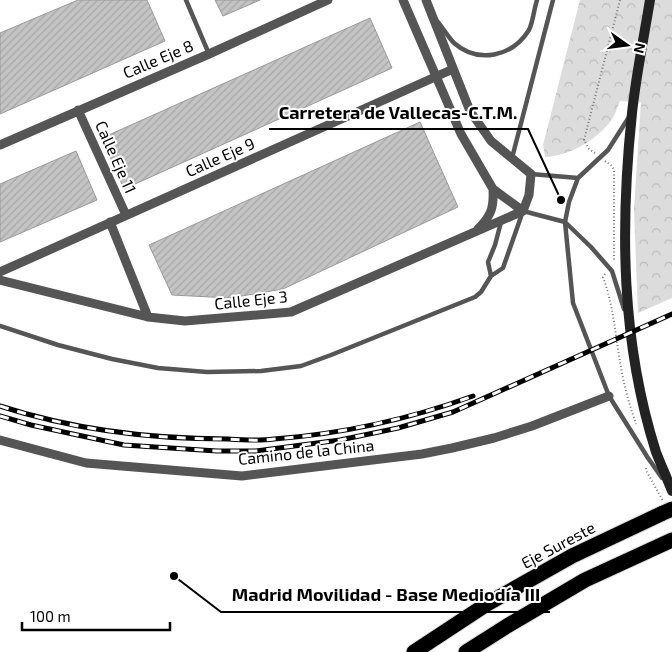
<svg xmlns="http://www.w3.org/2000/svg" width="672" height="652" font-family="'Exo 2',sans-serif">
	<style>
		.forest { fill: url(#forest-crowns) }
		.building { fill: url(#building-hatch); stroke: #999 }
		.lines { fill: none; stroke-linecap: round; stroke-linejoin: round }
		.motorway-casing { stroke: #dbdbdb; stroke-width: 17 }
		.path { stroke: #777; stroke-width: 2; stroke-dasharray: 1 2.5; stroke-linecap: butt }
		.service { stroke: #555; stroke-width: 4.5 }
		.minor { stroke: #555; stroke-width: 9 }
		.secondary { stroke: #222; stroke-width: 10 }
		.motorway { stroke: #000; stroke-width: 15 }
		.rail-casing { stroke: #000; stroke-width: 5 }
		.rail { stroke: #fff; stroke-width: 3; stroke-dasharray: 9; stroke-linecap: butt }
		.motorway-bridge-casing { stroke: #dbdbdb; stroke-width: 17; stroke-linecap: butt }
		.motorway-bridge { stroke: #000; stroke-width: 15 }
		.labels { text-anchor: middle; stroke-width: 4; stroke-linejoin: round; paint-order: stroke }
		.street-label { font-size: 16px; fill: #000; stroke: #fff }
		.leader { fill: none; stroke: #000; stroke-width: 2 }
		.callout-dot { fill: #000; stroke: #fff; stroke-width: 2 }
		.callout-label { font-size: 18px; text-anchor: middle; font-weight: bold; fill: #000; stroke: #fff; stroke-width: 4; stroke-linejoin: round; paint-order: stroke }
	</style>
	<defs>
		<pattern id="forest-crowns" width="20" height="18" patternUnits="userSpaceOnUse" patternTransform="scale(1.25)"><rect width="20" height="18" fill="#dcdcdc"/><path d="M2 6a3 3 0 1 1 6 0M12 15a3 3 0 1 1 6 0" fill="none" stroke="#bbb"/></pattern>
		<pattern id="building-hatch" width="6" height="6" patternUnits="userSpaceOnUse" patternTransform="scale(1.25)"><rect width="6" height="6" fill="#c4c4c4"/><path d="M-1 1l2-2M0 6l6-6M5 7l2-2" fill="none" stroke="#a7a7a7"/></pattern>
	</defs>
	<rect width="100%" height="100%" fill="#fff"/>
	<path class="forest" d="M 580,0 L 672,0 L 672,298 L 638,313 L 634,209 L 641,102 L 620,101 C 617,108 615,116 610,122 C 595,141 569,156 545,157 L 543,145 Z"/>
	<path class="building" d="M 78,0 L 147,0 L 165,41 L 0,114 L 0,33 Z
		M 215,0 L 260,0 L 223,16 Z
		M 370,18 L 392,68 L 124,189 L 102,138 Z
		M 420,122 L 458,207 L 283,289 L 230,298 L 172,295 L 149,245 Z
		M 76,151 L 97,200 L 0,242 L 0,184 Z"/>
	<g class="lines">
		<g class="motorway-casing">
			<path id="motorway" d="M 414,652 L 487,604 L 572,556 L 663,513
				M 466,652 L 507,626 L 585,580 L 672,540"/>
		</g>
		<path class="path" d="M 595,153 L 589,149 L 584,140 L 620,0
			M 605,161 L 612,166 L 614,170 L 614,262
			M 605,274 L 603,277 C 616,313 616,350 625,387 C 628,400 632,412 636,424
			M 646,468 L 647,472 L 663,501"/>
		<path class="service" d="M 186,0 L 209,54
			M 437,21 C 443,28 448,37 454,43 C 478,64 512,57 529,30 C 533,22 534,9 537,0
			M 512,158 L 553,0
			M 531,174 L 578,178
			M 491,276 L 488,262 L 495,245 L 501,222
			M 624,309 L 612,271 L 591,247 L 565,222 L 569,202 L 578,178 L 608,150 L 629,117
			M 0,326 L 58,345 L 112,359 L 158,368 L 207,372 L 261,371 L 301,366 L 331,355 L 475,297 L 481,292 L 491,276 L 503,268 L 523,211 L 565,222 L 573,303 L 609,396 L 648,458 L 662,478"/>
		<path class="minor" d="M 403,0 L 461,134 L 493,189 L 523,211
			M 78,110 L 126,215
			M 0,145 L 209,54 L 328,0
			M 110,222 L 148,317
			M 478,229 C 491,216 494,208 493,189
			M 0,272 L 453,69
			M 0,280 L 148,317 L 185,321 L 291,312 L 523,211 L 529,195 L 531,174 L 491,141 L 470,111 L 426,0
			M 0,440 L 86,463 L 242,476 L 422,454 L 452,448 L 494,438 L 532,426 L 609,396"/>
		<path class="secondary" d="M 650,0 C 644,37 636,75 632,113 C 620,227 621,342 656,452 C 661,465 667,478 672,491"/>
		<use href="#motorway" class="motorway"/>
		<g class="rail-casing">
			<path id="rail" d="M 0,406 C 74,430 151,439 228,439 C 243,440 259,441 274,439 C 340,434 410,419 473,396
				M 0,416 L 31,425 L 124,445 L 217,451 L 256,451 L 340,440 L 398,428 L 453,412 L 672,314"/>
		</g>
		<use href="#rail" class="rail"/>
		<g class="motorway-bridge-casing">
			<path id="motorway-bridge" d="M 663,513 L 672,509"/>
		</g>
		<use href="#motorway-bridge" class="motorway-bridge"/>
	</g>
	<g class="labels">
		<g class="street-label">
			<text transform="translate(158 59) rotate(-23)" y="6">Calle Eje 8</text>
			<text transform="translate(116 157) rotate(66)" y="6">Calle Eje 11</text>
			<text transform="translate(220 157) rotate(-24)" y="6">Calle Eje 9</text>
			<text transform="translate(251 300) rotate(-6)" y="6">Calle Eje 3</text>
			<text transform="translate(306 452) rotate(-6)" y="6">Camino de la China</text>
			<text transform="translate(558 545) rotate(-28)" y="6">Eje Sureste</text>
		</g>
	</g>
	<path class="leader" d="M561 200L528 129H269M174 576L221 612H550"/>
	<g class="callout-dot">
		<circle cx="561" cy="200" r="5"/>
		<circle cx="174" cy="576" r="5"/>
	</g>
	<g class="callout-label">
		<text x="398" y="119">Carretera de Vallecas-C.T.M.</text>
		<text x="386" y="601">Madrid Movilidad - Base Mediodía III</text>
	</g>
	<g transform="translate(627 45) rotate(104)" stroke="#ffffff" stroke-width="4" paint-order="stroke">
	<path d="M0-4L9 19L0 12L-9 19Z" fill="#000000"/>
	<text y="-8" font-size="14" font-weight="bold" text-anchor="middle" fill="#000000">N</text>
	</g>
	<path d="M22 622v8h148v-8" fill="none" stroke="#000000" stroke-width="2.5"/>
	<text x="30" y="622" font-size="15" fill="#000000" stroke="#ffffff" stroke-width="4" paint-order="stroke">100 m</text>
</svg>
